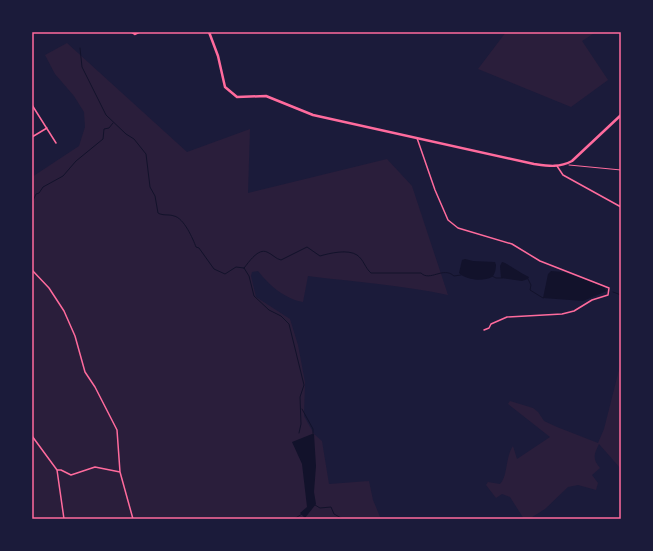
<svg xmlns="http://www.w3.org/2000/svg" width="653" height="551" font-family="Georgia,serif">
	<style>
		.green { fill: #2a1e3b }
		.water { fill: #12122b }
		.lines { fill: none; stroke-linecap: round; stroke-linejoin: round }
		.stream { stroke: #12122b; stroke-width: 1 }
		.path { stroke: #ff6b9d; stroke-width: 1 }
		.minor { stroke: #ff6b9d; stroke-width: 1.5 }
		.secondary { stroke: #ff6b9d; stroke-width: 2.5 }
		.neatline { fill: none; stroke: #ff6b9d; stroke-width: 1.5 }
	</style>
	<rect width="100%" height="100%" fill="#1b1b3a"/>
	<path class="green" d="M 506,32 L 596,32 L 582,41 L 608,80 L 571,107 L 478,69 Z
		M 67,43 L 187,152 L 250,129 L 248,193 L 387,159 L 412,186 L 448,295 C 402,285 355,282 308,276 L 303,302 C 285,299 269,285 258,271 L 252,272 L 251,276 L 256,297 L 290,319 L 298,345 L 305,382 L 304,416 L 314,434 L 322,441 L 329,484 L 369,481 L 373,500 L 381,519 L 32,519 L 32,177 L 79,146 L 85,127 L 84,112 L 74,96 L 55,74 L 45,55 Z
		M 621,362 L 621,469 L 599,444 C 594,454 592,459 600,468 L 592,475 L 598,483 L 596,490 L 578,485 L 568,487 L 545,509 L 529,519 L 524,519 L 510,497 L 502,494 L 496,498 L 486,485 L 488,482 L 500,484 C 508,476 505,458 513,446 L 517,459 L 550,437 L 508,404 L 510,401 L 533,408 L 538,412 L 544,421 L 557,427 L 598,443 L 604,429 Z"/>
	<path class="water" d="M 465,259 L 473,261 L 495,262 L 496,265 C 496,268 495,275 492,277 C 483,282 466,280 459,273 L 462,260 Z
		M 502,262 C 505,262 522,274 529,277 L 528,279 L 522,281 L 501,278 L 500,266 Z
		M 551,271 L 564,272 L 603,286 L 607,291 L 583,301 L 543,298 L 548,274 Z
		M 312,434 L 314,434 L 316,466 L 314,492 L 316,504 L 305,518 L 300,513 L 307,507 L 302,464 L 292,442 Z"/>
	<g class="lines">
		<path class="stream" d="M 80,48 L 82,67 L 106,115 L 126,134 L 134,139 L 146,154 L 150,187 L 155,196 L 158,213 C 163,216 169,214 174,216 C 184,218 193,239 196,247 L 199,248 L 214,269 L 225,274 L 236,267 L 244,268 L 249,276 L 254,296 L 269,310 L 281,316 L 289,324 L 304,385 L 300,397 L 301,424 L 299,433
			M 32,203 L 36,194 L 39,193 L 43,187 L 63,176 L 76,161 L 103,139 L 104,129 L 109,128 L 113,123
			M 244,268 C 249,262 258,248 267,252 C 272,254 276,259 281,260 L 307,247 L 320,256 C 330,253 348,249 357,255 C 364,260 365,268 371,273 L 421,273 C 430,282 443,266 454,276 L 461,275
			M 492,276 L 496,278 L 502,278
			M 528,279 L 531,285 L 530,290 L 543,298
			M 613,292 L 621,295
			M 302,409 L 313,429 L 313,435
			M 315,505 L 320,508 L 331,507 L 334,514 L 343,519
			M 294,519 L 302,514"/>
		<path class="path" d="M 569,165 L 621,170"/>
		<path class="minor" d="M 32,105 L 56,143
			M 32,137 L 47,128
			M 417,138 L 435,190 L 448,220 L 458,228 L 512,244 L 540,261 L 609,288 L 608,295 L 592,300 L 574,311 L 562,314 L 507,317 L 491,324 L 489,328 L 484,330
			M 557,166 L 563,175 L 621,207
			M 32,270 L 49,288 L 64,311 L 75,336 L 85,372 L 95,387 L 117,430 L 120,472 L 133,519
			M 32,436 L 57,470 L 61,470 L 71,475 L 95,467 L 120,472
			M 57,470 L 64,519"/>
		<path class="secondary" d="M 132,32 L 135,34 L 139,32
			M 209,32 L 218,56 L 225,87 L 237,97 L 266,96 L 313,115 L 534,164 C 548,166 559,168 572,161 L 621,115"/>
	</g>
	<rect width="653" height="551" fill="none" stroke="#1b1b3a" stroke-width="66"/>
	<rect x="33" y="33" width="587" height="485" class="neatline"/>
</svg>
